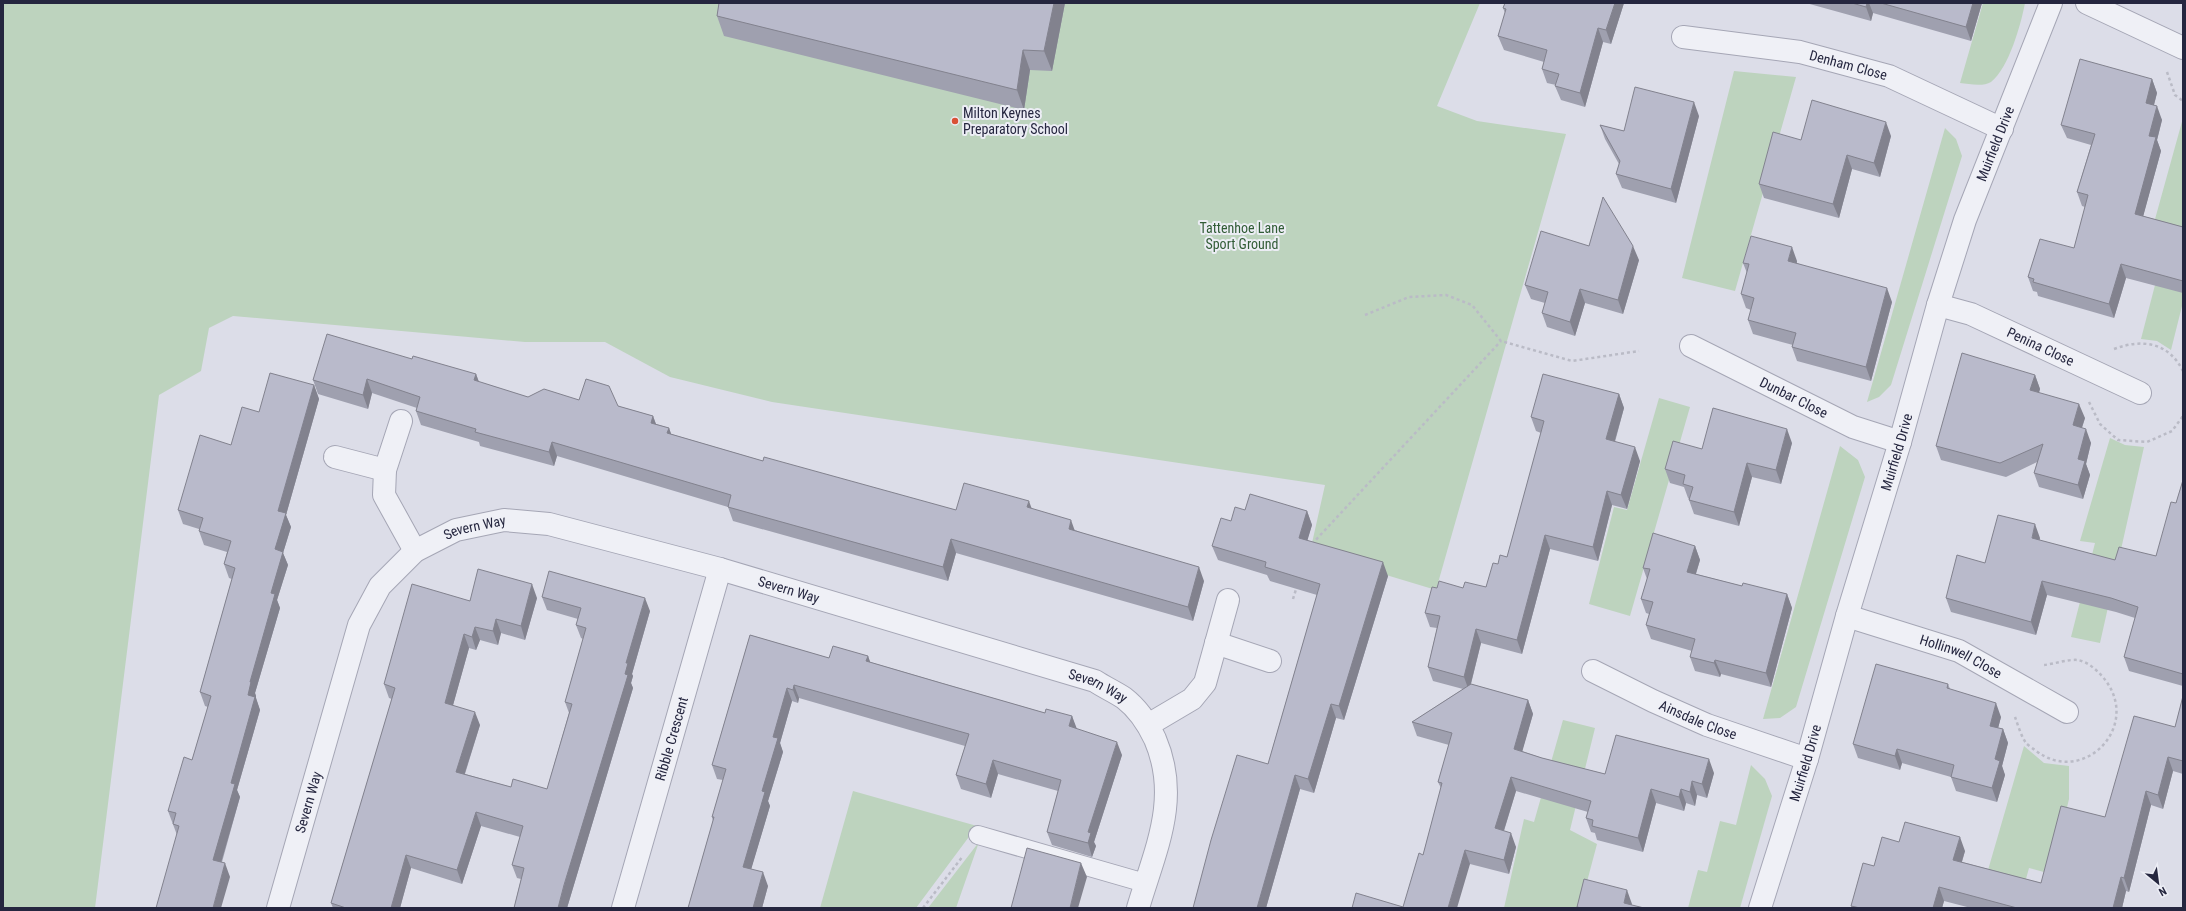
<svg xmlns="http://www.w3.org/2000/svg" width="2186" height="911" font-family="'Roboto Condensed',sans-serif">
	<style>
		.green { fill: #bdd3be }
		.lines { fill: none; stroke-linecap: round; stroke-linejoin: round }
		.lane-casing { stroke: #a5a6b5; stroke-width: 20 }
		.street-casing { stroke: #a5a6b5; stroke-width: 24 }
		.path { stroke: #babbc6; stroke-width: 2.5; stroke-dasharray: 3 3; stroke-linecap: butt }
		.lane { stroke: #eff0f6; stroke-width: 18 }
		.street { stroke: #eff0f6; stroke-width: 22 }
		.wall { fill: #9fa0af }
		.shaded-wall { fill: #82828e }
		.building { fill: #b9bacb; stroke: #82828e }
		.poi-dot { fill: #d95035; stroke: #ecedf5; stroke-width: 1.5 }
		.labels { text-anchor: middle; stroke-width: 4; stroke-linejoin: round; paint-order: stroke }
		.street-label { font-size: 14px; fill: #25263f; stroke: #ecedf5 }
		.poi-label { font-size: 14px; fill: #25263f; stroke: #ecedf5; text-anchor: start }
		.park-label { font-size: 14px; fill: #315c36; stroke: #ecedf5 }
	</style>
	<rect width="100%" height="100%" fill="#dcdde8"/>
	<path class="green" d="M 3,3 L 1480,3 L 1437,106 L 1477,121 L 1566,134 L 1436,590 L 1310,552 L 1325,485 L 772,402 L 670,377 L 605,342 L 525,342 L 233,316 L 209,328 L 201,371 L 159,395 L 95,908 L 3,908 Z
		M 1983,3 L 2025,3 C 2021,24 2009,68 1991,82 C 1983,87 1969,84 1960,83 Z
		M 1734,71 L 1796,77 L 1735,291 L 1682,278 Z
		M 2183,118 L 2183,302 L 2171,350 L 2157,341 L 2141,339 L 2168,235 L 2152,230 Z
		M 1945,128 L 1956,139 L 1962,156 L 1891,385 L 1879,397 L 1867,402 Z
		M 1659,398 L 1690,407 L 1630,616 L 1589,604 L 1614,507 L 1627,510 Z
		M 2110,438 L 2125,445 L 2144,447 L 2100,643 L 2071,637 L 2095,543 L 2080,541 Z
		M 1840,446 L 1858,460 L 1865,477 L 1796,707 L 1780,718 L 1763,719 Z
		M 1563,720 L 1595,728 L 1570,830 L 1597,844 L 1580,908 L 1504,908 L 1524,819 L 1534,822 Z
		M 2024,746 L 2044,763 L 2069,766 L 2069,799 L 2051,874 L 2029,868 L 2018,908 L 1977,908 Z
		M 1751,765 L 1765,779 L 1772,796 L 1740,908 L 1688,908 L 1698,870 L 1707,872 L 1720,821 L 1736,825 Z
		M 853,791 L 977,826 L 916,908 L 820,908 Z
		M 979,842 L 956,908 L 928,908 Z"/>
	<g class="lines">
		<g class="lane-casing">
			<path id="lane" d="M 978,835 L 1145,883"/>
		</g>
		<g class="street-casing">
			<g id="street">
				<path d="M 2087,3 L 2183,48"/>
				<path id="s1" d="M 1683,37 L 1800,52 L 1889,76 L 2002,129"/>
				<path id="s2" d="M 1938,305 L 1971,314 L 2140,393"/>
				<path id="s3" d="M 1691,346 L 1853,427 L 1900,442"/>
				<path d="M 401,421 L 385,470 L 384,495 L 415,551"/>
				<path d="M 335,457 L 385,470"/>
				<path id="s4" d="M 1847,616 L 1959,651 L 2067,712"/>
				<path d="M 1216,643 L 1270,661"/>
				<path id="s5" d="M 1593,671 L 1653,701 L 1707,725 L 1807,759"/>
				<path d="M 1148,725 L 1192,699 L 1205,683 L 1228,600"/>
				<path id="s6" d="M 278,908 L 359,625 L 380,586 L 415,551 L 456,530 L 504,520 L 549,524 L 720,569 L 1095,681 C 1104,687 1115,692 1124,698 C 1137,708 1148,724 1155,739 C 1181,799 1155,850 1138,908"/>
				<path id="s7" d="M 623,908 L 720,569"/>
				<path id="s8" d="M 1760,908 L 1807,759 L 1847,616 L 1900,442 L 1938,305 L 1965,220 L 2051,3"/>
			</g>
		</g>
		<path class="path" d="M 2167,72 L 2175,95 L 2183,101
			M 1365,315 L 1409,297 L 1446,295 L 1472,305 L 1501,341 L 1572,361 L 1639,351
			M 2114,349 C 2143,338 2169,343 2183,371
			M 2089,402 L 2100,424 L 2118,440 L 2147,442 L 2172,431 L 2183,416
			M 1312,544 L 1501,341
			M 1293,599 L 1297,586
			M 2015,717 C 2018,725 2021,736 2026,743 C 2028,745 2032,748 2035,750 C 2081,787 2141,729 2106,681 C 2100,673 2089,662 2078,660 C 2068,659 2054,664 2044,665
			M 923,908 L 963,856"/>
		<use href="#lane" class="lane"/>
		<use href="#street" class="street"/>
	</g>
	<path class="wall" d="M 719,3 L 1065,3 L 1052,71 L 1030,70 L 1024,110 L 724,36 L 717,16 Z
		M 1505,3 L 1624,3 L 1611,44 L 1603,42 L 1585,107 L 1561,100 L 1555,86 L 1556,85 L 1547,83 L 1542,69 L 1544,62 L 1504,50 L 1498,36 L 1505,13 L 1503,8 Z
		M 1806,3 L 1982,3 L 1971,41 L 1873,13 L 1871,21 Z
		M 2152,79 L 2157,93 L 2154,105 L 2162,120 L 2157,140 L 2161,151 L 2143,216 L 2183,227 L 2183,293 L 2126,278 L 2114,318 L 2038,296 L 2037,292 L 2033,291 L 2028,277 L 2074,248 L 2085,207 L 2082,206 L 2077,192 L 2091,145 L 2067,138 L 2061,125 Z
		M 1699,116 L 1676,203 L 1622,188 L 1616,174 L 1619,164 L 1605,139 L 1600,125 L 1624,131 Z
		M 1891,136 L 1880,177 L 1852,169 L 1839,218 L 1764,198 L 1759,184 L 1801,140 Z
		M 1589,246 L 1639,260 L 1623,314 L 1585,303 L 1575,336 L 1547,327 L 1542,313 L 1545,303 L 1531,299 L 1525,285 Z
		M 1797,261 L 1797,263 L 1892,302 L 1871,381 L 1797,361 L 1792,347 L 1793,345 L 1753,334 L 1748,320 L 1751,310 L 1746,308 L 1741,294 L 1747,273 L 1743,263 Z
		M 476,374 L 479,382 L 528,397 L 579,400 L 618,406 L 653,416 L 656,424 L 669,428 L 671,434 L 763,461 L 956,510 L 1031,508 L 1075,530 L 1204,581 L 1193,621 L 956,553 L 948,581 L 733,521 L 728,507 L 557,456 L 554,466 L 480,446 L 479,442 L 421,425 L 416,411 L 417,408 L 372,393 L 368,409 L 318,394 L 313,380 Z
		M 2035,375 L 2040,389 L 2039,393 L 2085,418 L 2082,428 L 2091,443 L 2086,464 L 2090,475 L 2083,499 L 2039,487 L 2034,473 L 2037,462 L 2006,477 L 1941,460 L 1936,446 Z
		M 314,385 L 319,399 L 286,515 L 291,527 L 283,553 L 288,565 L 277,600 L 280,608 L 255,693 L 256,696 L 256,698 L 260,710 L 237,790 L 240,797 L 222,862 L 230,877 L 177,835 L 168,811 L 192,760 L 208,707 L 205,706 L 200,692 L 232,579 L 229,578 L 224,564 L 227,552 L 204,545 L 199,531 L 199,529 L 183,524 L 178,510 L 259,412 Z
		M 1619,394 L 1624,408 L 1615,442 L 1640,461 L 1627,509 L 1612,505 L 1598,561 L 1550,549 L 1522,654 L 1481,643 L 1471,684 L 1528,700 L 1533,714 L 1522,751 L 1542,758 L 1605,774 L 1714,773 L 1707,798 L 1697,795 L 1695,806 L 1686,803 L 1684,811 L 1656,803 L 1643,852 L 1597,840 L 1595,833 L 1591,832 L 1586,818 L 1588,812 L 1516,791 L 1504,831 L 1516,847 L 1509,874 L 1470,864 L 1403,907 L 1423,855 L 1441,788 L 1438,782 L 1449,745 L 1417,736 L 1412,722 L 1463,689 L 1433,681 L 1428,667 L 1437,628 L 1430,627 L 1425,613 L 1437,588 L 1463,588 L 1486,587 L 1498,564 L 1507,557 L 1541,433 L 1536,431 L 1531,417 Z
		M 1792,443 L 1781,484 L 1752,477 L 1739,526 L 1694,514 L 1689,500 L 1689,499 L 1688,498 L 1684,487 L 1670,483 L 1665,469 L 1702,449 Z
		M 2183,480 L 2183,686 L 2129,671 L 2124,657 L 2135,618 L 2116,612 L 2047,595 L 2036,635 L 1951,612 L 1946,598 L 1985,563 L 2040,538 L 2039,540 L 2115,560 L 2156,556 L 2176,503 Z
		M 1245,510 L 1307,511 L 1312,525 L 1307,540 L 1388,576 L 1344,720 L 1336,718 L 1314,793 L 1300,789 L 1266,908 L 1193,908 L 1268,764 L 1317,595 L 1270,581 L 1267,575 L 1218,560 L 1212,546 L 1231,521 Z
		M 1695,546 L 1700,560 L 1696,574 L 1742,586 L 1787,594 L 1792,608 L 1771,687 L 1721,674 L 1720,677 L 1695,671 L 1690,657 L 1692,651 L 1651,639 L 1646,625 L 1649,614 L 1646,613 L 1641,599 L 1647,579 L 1643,568 Z
		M 542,597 L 650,611 L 632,674 L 633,676 L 631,683 L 633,688 L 567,908 L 514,908 L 521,879 L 517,878 L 512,865 L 520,837 L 481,826 L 462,884 L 411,868 L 400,908 L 333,908 L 331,903 L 392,699 L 389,698 L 384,684 L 470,601 L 537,598 L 525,640 L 501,633 L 498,645 L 480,640 L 476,650 L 469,648 L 453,705 L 480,725 L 465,774 L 511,787 L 547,789 L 569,713 L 565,702 L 583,639 L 581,638 L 576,625 L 578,619 L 547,610 Z
		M 750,635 L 829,658 L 868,656 L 870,662 L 1045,713 L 1072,716 L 1076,729 L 1122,755 L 1094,842 L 1096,846 L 1092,857 L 1052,845 L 1047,832 L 1058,791 L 998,774 L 991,798 L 961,789 L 956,775 L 965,746 L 799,698 L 798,703 L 792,701 L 780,743 L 783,752 L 768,801 L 770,806 L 751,869 L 768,886 L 762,908 L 688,908 L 713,821 L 712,817 L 723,780 L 717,779 L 712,765 Z
		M 1948,684 L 1950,689 L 2001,717 L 1998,728 L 2003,729 L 2008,743 L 2002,766 L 2005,775 L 1997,802 L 1956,791 L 1951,777 L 1902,763 L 1900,770 L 1858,758 L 1853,744 Z
		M 2183,696 L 2183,774 L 2173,771 L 2163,809 L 2151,805 L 2129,892 L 2126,891 L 2122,908 L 1971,908 L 1944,901 L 1942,908 L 1852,908 L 1851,906 L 1874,866 L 1899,842 L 1965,851 L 1962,862 L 2041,883 L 2105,817 L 2175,727 Z"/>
	<path class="shaded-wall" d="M 1054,3 L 1065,3 L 1052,71 L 1044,51 Z
		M 1615,3 L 1624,3 L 1611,44 L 1606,30 Z
		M 1867,3 L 1869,3 L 1873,13 L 1871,21 L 1866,7 Z
		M 1973,3 L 1982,3 L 1971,41 L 1966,27 Z
		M 1598,28 L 1603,42 L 1585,107 L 1580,93 Z
		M 1023,50 L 1030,70 L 1024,110 L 1017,90 Z
		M 2152,79 L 2157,93 L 2151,116 L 2146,103 Z
		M 1694,102 L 1699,116 L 1676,203 L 1671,189 Z
		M 2157,106 L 2162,120 L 2157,140 L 2161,151 L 2140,228 L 2135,214 L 2149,136 Z
		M 1886,122 L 1891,136 L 1880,177 L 1874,163 Z
		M 1847,155 L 1852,169 L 1839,218 L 1833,204 Z
		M 1633,246 L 1639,260 L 1623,314 L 1618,300 Z
		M 1792,247 L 1797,261 L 1793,275 L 1788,261 Z
		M 2121,264 L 2126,278 L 2114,318 L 2109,304 Z
		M 1887,288 L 1892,302 L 1871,381 L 1866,367 Z
		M 1580,289 L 1585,303 L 1575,336 L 1570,322 Z
		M 476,374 L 481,388 L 474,380 Z
		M 2035,375 L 2040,389 L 2035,404 L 2030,390 Z
		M 367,379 L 372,393 L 368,409 L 363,395 Z
		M 314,385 L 319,399 L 286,515 L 291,527 L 283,553 L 288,565 L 277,600 L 280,608 L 255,693 L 256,696 L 256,698 L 260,710 L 237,790 L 240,797 L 218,873 L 213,860 L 231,783 L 248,695 L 250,682 L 271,593 L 278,511 Z
		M 1619,394 L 1624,408 L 1611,454 L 1606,439 Z
		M 2079,404 L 2085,418 L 2078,439 L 2073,425 Z
		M 653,416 L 658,430 L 651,423 Z
		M 669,428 L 674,442 L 667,433 Z
		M 1787,429 L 1792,443 L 1781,484 L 1776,470 Z
		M 2086,429 L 2091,443 L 2086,464 L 2090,475 L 2083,499 L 2078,485 L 2078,459 Z
		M 552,442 L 557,456 L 554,466 L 549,452 Z
		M 1635,447 L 1640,461 L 1627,509 L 1621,495 Z
		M 1747,463 L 1752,477 L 1739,526 L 1734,512 Z
		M 1607,491 L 1612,505 L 1598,561 L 1593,547 Z
		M 1029,501 L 1034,515 L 1027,507 Z
		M 1307,511 L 1312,525 L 1304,552 L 1299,538 Z
		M 1071,520 L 1076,534 L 1069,529 Z
		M 2035,524 L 2040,538 L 2037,552 L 2032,538 Z
		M 1545,535 L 1550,549 L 1522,654 L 1517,640 Z
		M 951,539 L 956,553 L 948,581 L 943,567 Z
		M 1695,546 L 1700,560 L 1692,586 L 1687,572 Z
		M 1383,562 L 1388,576 L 1344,720 L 1339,706 Z
		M 1199,567 L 1204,581 L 1193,621 L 1188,607 Z
		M 2042,581 L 2047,595 L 2036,635 L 2031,622 Z
		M 532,584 L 537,598 L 525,640 L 521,626 Z
		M 1787,594 L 1792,608 L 1771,687 L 1766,673 Z
		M 645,598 L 650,611 L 632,674 L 633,676 L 631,683 L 633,688 L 567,908 L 558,908 L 626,663 Z
		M 496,619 L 501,633 L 498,645 L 493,631 Z
		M 475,627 L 480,640 L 476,650 L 472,637 Z
		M 1476,629 L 1481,643 L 1469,691 L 1464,677 Z
		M 464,634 L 469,648 L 450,716 L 445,703 Z
		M 868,656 L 873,670 L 866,661 Z
		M 1715,660 L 1721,674 L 1720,677 L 1714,663 Z
		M 794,685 L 799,698 L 798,703 L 793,690 Z
		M 787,688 L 792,701 L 780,743 L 783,752 L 768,801 L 770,806 L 748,880 L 743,867 L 762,791 L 773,737 Z
		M 1528,700 L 1533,714 L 1519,763 L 1514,749 Z
		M 1996,703 L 2001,717 L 1995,740 L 1990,726 Z
		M 1331,704 L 1336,718 L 1314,793 L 1308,779 Z
		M 475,712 L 480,725 L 461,785 L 456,772 Z
		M 1072,716 L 1077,729 L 1069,726 Z
		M 2003,729 L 2008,743 L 2002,766 L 2005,775 L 1997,802 L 1992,788 L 1995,759 Z
		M 1117,742 L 1122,755 L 1094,842 L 1096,846 L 1092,857 L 1088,843 L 1088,832 Z
		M 1897,749 L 1902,763 L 1900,770 L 1895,756 Z
		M 2168,757 L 2173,771 L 2163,809 L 2158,795 Z
		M 1709,759 L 1714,773 L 1707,798 L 1702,784 Z
		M 993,760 L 998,774 L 991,798 L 986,784 Z
		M 1295,775 L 1300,789 L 1266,908 L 1257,908 Z
		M 1511,777 L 1516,791 L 1500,843 L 1495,828 Z
		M 1692,781 L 1697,795 L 1695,806 L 1690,792 Z
		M 1651,789 L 1656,803 L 1643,852 L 1638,838 Z
		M 1681,789 L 1686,803 L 1684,811 L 1679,797 Z
		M 2146,791 L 2151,805 L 2129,892 L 2124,878 Z
		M 476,812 L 481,826 L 462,884 L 457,870 Z
		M 1511,833 L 1516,847 L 1509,874 L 1504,860 Z
		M 1960,837 L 1965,851 L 1958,874 L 1953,860 Z
		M 1465,850 L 1470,864 L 1457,908 L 1448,908 Z
		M 406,855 L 411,868 L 400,908 L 391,908 Z
		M 225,863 L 230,877 L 221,908 L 213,908 Z
		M 1081,863 L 1087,877 L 1078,908 L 1070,908 Z
		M 763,872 L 768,886 L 762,908 L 753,908 Z
		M 2121,877 L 2126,891 L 2122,908 L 2113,908 Z
		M 1939,887 L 1944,901 L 1942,908 L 1933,908 Z
		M 1627,890 L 1632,904 L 1631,908 L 1624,903 Z"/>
	<path class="building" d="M 719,3 L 1054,3 L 1044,51 L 1023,50 L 1017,90 L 717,16 Z
		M 1505,3 L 1615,3 L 1606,30 L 1598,28 L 1580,93 L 1555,86 L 1559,74 L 1542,69 L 1547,50 L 1498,36 L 1506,9 L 1503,8 Z
		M 1852,3 L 1867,3 L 1866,7 Z
		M 1881,3 L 1973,3 L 1966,27 Z
		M 2080,59 L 2152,79 L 2146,103 L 2157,106 L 2149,136 L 2156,137 L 2135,214 L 2183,227 L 2183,281 L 2121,264 L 2109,304 L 2033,282 L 2034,279 L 2028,277 L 2040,239 L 2074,248 L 2088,195 L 2077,192 L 2095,134 L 2061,125 Z
		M 1635,87 L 1694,102 L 1671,189 L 1616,174 L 1620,161 L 1600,125 L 1624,131 Z
		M 1812,100 L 1886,122 L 1874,163 L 1847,155 L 1833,204 L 1759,184 L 1773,132 L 1801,140 Z
		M 1603,197 L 1633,246 L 1618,300 L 1580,289 L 1570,322 L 1542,313 L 1548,292 L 1525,285 L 1541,231 L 1589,246 Z
		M 1751,236 L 1792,247 L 1788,261 L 1887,288 L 1866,367 L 1792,347 L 1796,333 L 1748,320 L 1754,298 L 1741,294 L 1749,264 L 1743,263 Z
		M 327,334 L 412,359 L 413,356 L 476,374 L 474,380 L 528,397 L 544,389 L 579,400 L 586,379 L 609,386 L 618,406 L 653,416 L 651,423 L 669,428 L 667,433 L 763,461 L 764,457 L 956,510 L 964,483 L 1029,501 L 1027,507 L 1071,520 L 1069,529 L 1199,567 L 1188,607 L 951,539 L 943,567 L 728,507 L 731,495 L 552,442 L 549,452 L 475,432 L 476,429 L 416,411 L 420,397 L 367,379 L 363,395 L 313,380 Z
		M 1962,353 L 2035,375 L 2030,390 L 2079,404 L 2073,425 L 2086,429 L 2078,459 L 2085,461 L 2078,485 L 2034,473 L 2043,444 L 2000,463 L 1936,446 Z
		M 270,373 L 314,385 L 278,511 L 286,513 L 275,549 L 283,552 L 271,593 L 275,594 L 250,682 L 251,682 L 248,695 L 255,697 L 231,783 L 235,784 L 213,860 L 225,863 L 213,908 L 156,908 L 179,826 L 173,824 L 176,813 L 168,811 L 184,757 L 192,760 L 211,696 L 200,692 L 235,568 L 224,564 L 231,541 L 199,531 L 203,518 L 178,510 L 200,435 L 231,445 L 242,407 L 259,412 Z
		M 1543,374 L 1619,394 L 1606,439 L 1635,447 L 1621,495 L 1607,491 L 1593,547 L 1545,535 L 1517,640 L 1476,629 L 1464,677 L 1428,667 L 1440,616 L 1425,613 L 1432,587 L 1437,588 L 1439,581 L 1463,588 L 1465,582 L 1486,587 L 1493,563 L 1498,564 L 1500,555 L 1507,557 L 1544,421 L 1531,417 Z
		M 1713,408 L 1787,429 L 1776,470 L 1747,463 L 1734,512 L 1689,500 L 1693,487 L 1683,484 L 1685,475 L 1665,469 L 1673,441 L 1702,449 Z
		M 2183,480 L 2183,674 L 2124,657 L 2138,607 L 2111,598 L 2042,581 L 2031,622 L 1946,598 L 1957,555 L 1985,563 L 1998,515 L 2035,524 L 2032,538 L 2115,560 L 2119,547 L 2156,556 L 2171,502 L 2176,503 Z
		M 1250,494 L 1307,511 L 1299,538 L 1383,562 L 1339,706 L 1331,704 L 1308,779 L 1295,775 L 1257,908 L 1193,908 L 1211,840 L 1237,755 L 1268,764 L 1320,584 L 1265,567 L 1266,562 L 1212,546 L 1221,518 L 1231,521 L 1235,507 L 1245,510 Z
		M 1653,533 L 1695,546 L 1687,572 L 1742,586 L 1743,583 L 1787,594 L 1766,673 L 1715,660 L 1714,663 L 1690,657 L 1695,639 L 1646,625 L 1653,602 L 1641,599 L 1650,569 L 1643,568 Z
		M 478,569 L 532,584 L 521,626 L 496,619 L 493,631 L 475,627 L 472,637 L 464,634 L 445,703 L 475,712 L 456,772 L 511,787 L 513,779 L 547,789 L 572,704 L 565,702 L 586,628 L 576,625 L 581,608 L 542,597 L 549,571 L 645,598 L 626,663 L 628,663 L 625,674 L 628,675 L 564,885 L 558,908 L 514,908 L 524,868 L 512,865 L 523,826 L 476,812 L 457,870 L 406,855 L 391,908 L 346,908 L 331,903 L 395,688 L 384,684 L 412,584 L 470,601 Z
		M 750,635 L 829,658 L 833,646 L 868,656 L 866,661 L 941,683 L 1045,713 L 1046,709 L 1072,716 L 1069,726 L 1117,742 L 1088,832 L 1091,833 L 1088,843 L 1047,832 L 1061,780 L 993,760 L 986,784 L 956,775 L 969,734 L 794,685 L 793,690 L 787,688 L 773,737 L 778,738 L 762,791 L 765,792 L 743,867 L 763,872 L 753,908 L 688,908 L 714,817 L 712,817 L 726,769 L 712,765 Z
		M 1876,664 L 1948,684 L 1947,688 L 1996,703 L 1990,726 L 2003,729 L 1995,759 L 2000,761 L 1992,788 L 1951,777 L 1954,765 L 1897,749 L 1895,756 L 1853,744 Z
		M 1471,684 L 1528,700 L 1514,749 L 1542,758 L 1605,774 L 1616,735 L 1709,759 L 1702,784 L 1692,781 L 1690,792 L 1681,789 L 1679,797 L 1651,789 L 1638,838 L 1592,826 L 1593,820 L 1586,818 L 1591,801 L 1511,777 L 1495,828 L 1511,833 L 1504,860 L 1465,850 L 1448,908 L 1352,908 L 1356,893 L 1403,907 L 1419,853 L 1423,855 L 1442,783 L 1438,782 L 1452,733 L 1412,722 Z
		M 2183,696 L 2183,761 L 2168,757 L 2158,795 L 2146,791 L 2124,878 L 2121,877 L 2113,908 L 2017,908 L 1939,887 L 1933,908 L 1860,908 L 1851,906 L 1863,863 L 1874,866 L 1882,837 L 1899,842 L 1905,822 L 1960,837 L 1953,860 L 2041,883 L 2061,806 L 2105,817 L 2134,716 L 2175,727 Z
		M 1027,848 L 1081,863 L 1070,908 L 1011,908 Z
		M 1584,879 L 1627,890 L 1624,903 L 1644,908 L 1582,908 L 1577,907 Z"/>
	<circle class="poi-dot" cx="955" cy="121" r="4"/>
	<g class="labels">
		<g class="street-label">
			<text dy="5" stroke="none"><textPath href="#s1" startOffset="168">Denham Close</textPath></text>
			<text dy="5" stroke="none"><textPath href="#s8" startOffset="800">Muirfield Drive</textPath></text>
			<text dy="5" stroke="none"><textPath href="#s2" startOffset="111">Penina Close</textPath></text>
			<text dy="5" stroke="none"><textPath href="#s3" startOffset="115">Dunbar Close</textPath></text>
			<text dy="5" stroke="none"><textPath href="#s8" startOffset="476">Muirfield Drive</textPath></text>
			<text dy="5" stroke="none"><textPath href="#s6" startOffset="453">Severn Way</textPath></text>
			<text dy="5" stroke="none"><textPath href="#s6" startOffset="777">Severn Way</textPath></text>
			<text dy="5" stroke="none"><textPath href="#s4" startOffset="121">Hollinwell Close</textPath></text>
			<text dy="5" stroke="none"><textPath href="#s6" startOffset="1101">Severn Way</textPath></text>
			<text dy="5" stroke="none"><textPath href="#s5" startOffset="116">Ainsdale Close</textPath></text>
			<text dy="5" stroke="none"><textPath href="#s7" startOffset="176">Ribble Crescent</textPath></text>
			<text dy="5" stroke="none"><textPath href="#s8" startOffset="152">Muirfield Drive</textPath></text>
			<text dy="5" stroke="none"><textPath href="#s6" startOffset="110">Severn Way</textPath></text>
		</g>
		<g class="poi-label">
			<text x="963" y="118">Milton Keynes<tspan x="963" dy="16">Preparatory School</tspan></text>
		</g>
		<g class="park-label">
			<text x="1242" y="233">Tattenhoe Lane<tspan x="1242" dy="16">Sport Ground</tspan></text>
		</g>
	</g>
	<rect width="2186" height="911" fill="none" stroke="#25263f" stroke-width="8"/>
	<g transform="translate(2158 883) rotate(151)" stroke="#ecedf5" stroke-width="3" paint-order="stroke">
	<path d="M0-3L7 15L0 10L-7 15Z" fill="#25263f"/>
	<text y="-6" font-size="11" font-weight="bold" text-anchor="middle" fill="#25263f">N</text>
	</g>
</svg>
